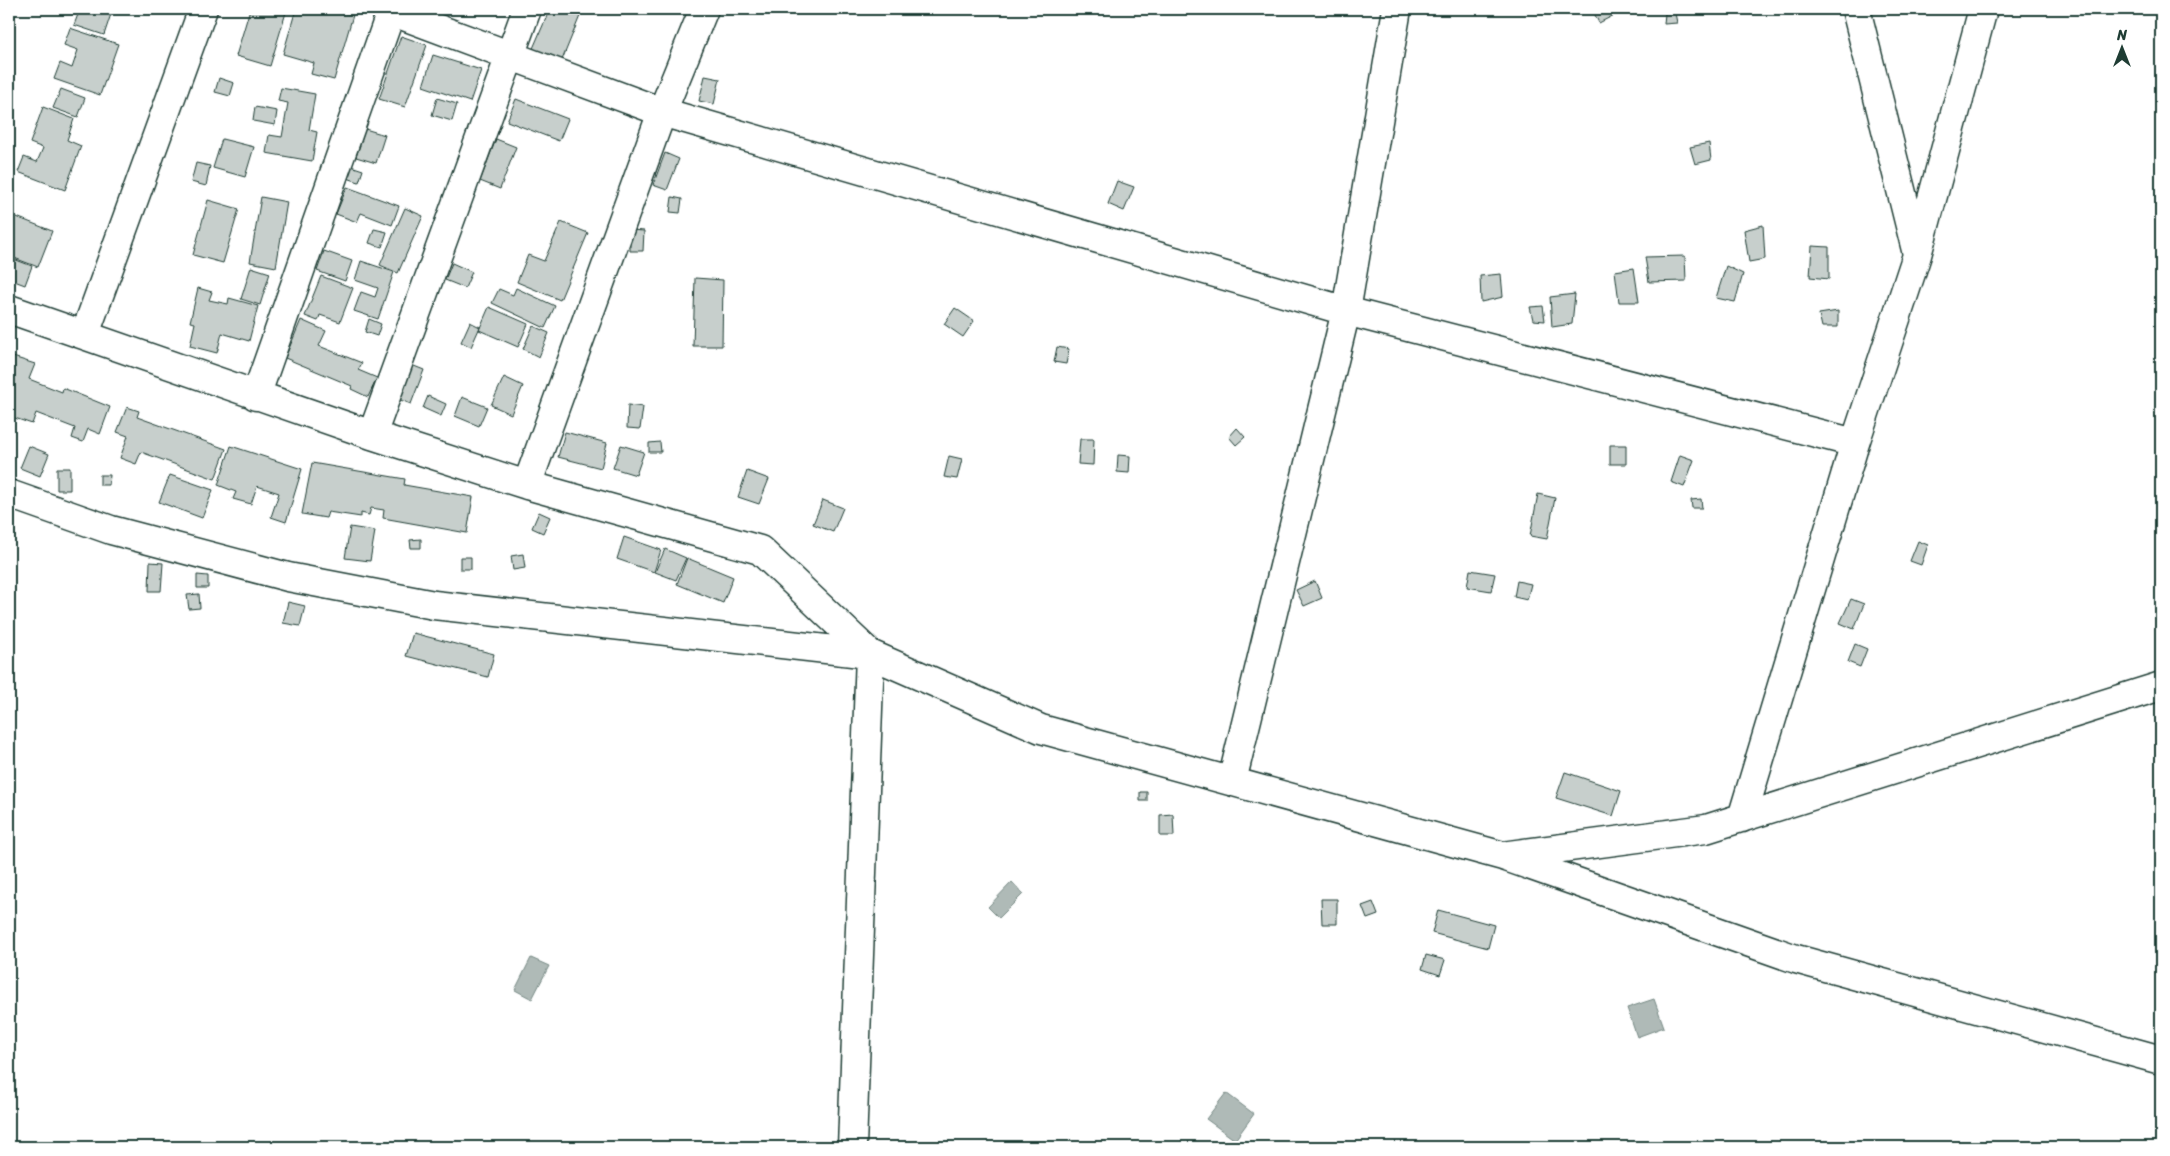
<svg xmlns="http://www.w3.org/2000/svg" width="2170" height="1156" font-family="Sriracha,sans-serif">
	<style>
		.water { fill: #afbab7; stroke: #758883 }
		.building { fill: #c7cfcc; stroke: #1f3d34 }
		.lines { fill: none; stroke-linecap: round; stroke-linejoin: round }
		.minor-casing { stroke: #1f3d34; stroke-width: 31 }
		.minor { stroke: #fff; stroke-width: 28 }
	</style>
	<rect width="100%" height="100%" fill="#fff"/>
	<filter id="ink" filterUnits="userSpaceOnUse"><feTurbulence type="fractalNoise" baseFrequency=".02" numOctaves="2"/><feDisplacementMap in="SourceGraphic" scale="10" xChannelSelector="R" yChannelSelector="G"/><feConvolveMatrix kernelMatrix="1 2 1 2 8 2 1 2 1" color-interpolation-filters="sRGB"/></filter>
	<g filter="url(#ink)">
		<path class="water" d="M 1012,882 L 1023,894 L 999,918 L 988,907 Z
			M 531,958 L 549,966 L 532,999 L 515,990 Z
			M 1654,999 L 1664,1027 L 1637,1037 L 1627,1008 Z
			M 1226,1093 L 1254,1114 L 1235,1140 L 1206,1119 Z"/>
		<path class="building" d="M 80,9 L 96,9 L 111,14 L 104,35 L 74,25 Z
			M 250,9 L 287,9 L 270,66 L 236,56 Z
			M 296,9 L 330,9 L 353,15 L 334,80 L 311,74 L 314,63 L 283,54 Z
			M 550,9 L 577,9 L 582,11 L 560,65 L 531,53 Z
			M 1592,9 L 1626,9 L 1599,23 Z
			M 1665,13 L 1675,13 L 1677,23 L 1664,24 Z
			M 70,28 L 118,44 L 100,95 L 54,79 L 60,63 L 72,68 L 78,50 L 64,45 Z
			M 401,36 L 427,45 L 405,107 L 379,99 Z
			M 433,55 L 481,70 L 470,102 L 423,86 Z
			M 705,76 L 720,79 L 714,104 L 699,101 Z
			M 219,78 L 234,83 L 230,96 L 215,92 Z
			M 281,88 L 315,94 L 309,130 L 317,132 L 312,161 L 266,153 L 269,135 L 282,137 L 288,103 L 278,101 Z
			M 61,89 L 85,98 L 78,117 L 53,108 Z
			M 437,98 L 457,104 L 452,121 L 432,115 Z
			M 516,99 L 568,119 L 559,141 L 507,121 Z
			M 43,107 L 74,119 L 67,140 L 81,146 L 65,190 L 18,172 L 24,157 L 37,162 L 43,148 L 30,143 Z
			M 255,107 L 277,111 L 275,125 L 253,121 Z
			M 365,129 L 385,135 L 376,163 L 356,157 Z
			M 222,139 L 254,147 L 245,177 L 213,168 Z
			M 496,139 L 516,147 L 500,189 L 480,181 Z
			M 1709,143 L 1711,160 L 1695,164 L 1690,147 Z
			M 665,153 L 679,159 L 667,190 L 653,185 Z
			M 196,163 L 210,166 L 206,186 L 191,182 Z
			M 348,165 L 363,170 L 359,182 L 344,177 Z
			M 1117,181 L 1134,187 L 1124,211 L 1108,204 Z
			M 347,187 L 399,206 L 392,225 L 361,213 L 357,222 L 336,214 Z
			M 261,197 L 287,202 L 276,267 L 250,262 Z
			M 672,197 L 682,199 L 680,213 L 670,212 Z
			M 208,200 L 239,209 L 223,263 L 193,255 Z
			M 405,208 L 423,216 L 398,273 L 380,265 Z
			M 9,214 L 52,231 L 38,267 L 9,256 Z
			M 561,222 L 588,233 L 560,300 L 517,282 L 528,255 L 544,261 Z
			M 1763,225 L 1765,259 L 1749,262 L 1744,230 Z
			M 374,229 L 387,232 L 382,247 L 369,243 Z
			M 630,230 L 644,231 L 643,251 L 630,251 Z
			M 1812,246 L 1829,247 L 1829,279 L 1810,277 Z
			M 324,251 L 352,261 L 345,281 L 317,271 Z
			M 1685,256 L 1686,281 L 1649,282 L 1645,257 Z
			M 11,258 L 32,266 L 25,285 L 9,279 Z
			M 361,261 L 394,272 L 378,319 L 354,311 L 361,292 L 375,297 L 378,288 L 355,280 Z
			M 452,263 L 472,272 L 465,288 L 445,280 Z
			M 1726,266 L 1743,274 L 1735,302 L 1716,298 Z
			M 251,267 L 270,273 L 260,305 L 241,299 Z
			M 1634,268 L 1639,302 L 1619,302 L 1615,271 Z
			M 1501,274 L 1503,297 L 1481,302 L 1480,276 Z
			M 321,276 L 353,288 L 340,322 L 320,315 L 318,321 L 305,316 Z
			M 695,278 L 723,280 L 722,346 L 693,346 Z
			M 198,288 L 212,292 L 209,300 L 228,304 L 229,298 L 258,306 L 249,341 L 222,333 L 217,353 L 190,346 L 195,323 L 190,322 Z
			M 516,288 L 555,306 L 545,328 L 492,303 L 499,289 L 513,295 Z
			M 1575,294 L 1572,324 L 1552,327 L 1550,297 Z
			M 1543,306 L 1545,321 L 1533,320 L 1530,307 Z
			M 489,307 L 528,324 L 518,347 L 479,330 Z
			M 955,308 L 974,321 L 963,337 L 944,324 Z
			M 1838,311 L 1838,327 L 1822,327 L 1819,314 Z
			M 369,319 L 381,324 L 377,336 L 365,332 Z
			M 301,320 L 326,331 L 319,346 L 362,363 L 358,370 L 377,378 L 368,397 L 351,389 L 352,386 L 285,358 Z
			M 470,322 L 480,327 L 471,347 L 461,342 Z
			M 533,326 L 549,333 L 539,357 L 523,349 Z
			M 1057,347 L 1069,349 L 1066,364 L 1054,362 Z
			M 13,357 L 35,364 L 29,379 L 62,392 L 63,388 L 110,407 L 100,434 L 88,429 L 83,442 L 72,438 L 75,428 L 36,413 L 32,424 L 9,416 L 9,368 Z
			M 404,362 L 424,370 L 411,404 L 390,396 Z
			M 504,377 L 523,386 L 511,414 L 491,405 Z
			M 428,396 L 446,404 L 441,416 L 423,408 Z
			M 462,397 L 487,407 L 479,426 L 455,416 Z
			M 628,405 L 643,407 L 640,429 L 627,428 Z
			M 127,407 L 139,411 L 137,417 L 226,449 L 215,479 L 141,452 L 136,464 L 120,458 L 128,436 L 117,432 Z
			M 1237,428 L 1245,437 L 1236,445 L 1229,437 Z
			M 565,432 L 607,443 L 601,468 L 558,457 Z
			M 1080,439 L 1094,439 L 1093,465 L 1078,464 Z
			M 660,442 L 661,452 L 649,452 L 649,443 Z
			M 621,445 L 644,452 L 636,475 L 613,468 Z
			M 1610,445 L 1626,445 L 1626,464 L 1610,464 Z
			M 29,446 L 49,454 L 40,476 L 20,468 Z
			M 231,446 L 302,469 L 286,522 L 271,517 L 279,493 L 257,486 L 251,504 L 233,499 L 236,492 L 218,485 Z
			M 1118,455 L 1130,456 L 1129,473 L 1117,472 Z
			M 1680,455 L 1694,460 L 1684,487 L 1671,482 Z
			M 949,456 L 962,459 L 957,479 L 944,477 Z
			M 312,463 L 405,479 L 404,485 L 473,497 L 467,533 L 383,518 L 384,510 L 371,508 L 369,515 L 361,513 L 361,517 L 328,512 L 326,518 L 302,514 Z
			M 57,468 L 70,468 L 70,490 L 57,490 Z
			M 747,471 L 769,479 L 759,504 L 738,497 Z
			M 100,475 L 110,475 L 109,485 L 100,485 Z
			M 170,475 L 213,490 L 202,518 L 159,502 Z
			M 1538,494 L 1555,498 L 1547,539 L 1530,536 Z
			M 1701,499 L 1702,508 L 1692,508 L 1691,500 Z
			M 823,500 L 843,508 L 833,532 L 813,524 Z
			M 539,512 L 550,517 L 543,533 L 532,528 Z
			M 350,527 L 375,531 L 370,561 L 345,558 Z
			M 624,537 L 661,550 L 654,572 L 617,559 Z
			M 421,539 L 421,548 L 411,548 L 410,540 Z
			M 1918,541 L 1928,545 L 1921,565 L 1910,561 Z
			M 665,549 L 686,558 L 676,580 L 655,572 Z
			M 523,554 L 525,568 L 513,570 L 511,556 Z
			M 460,557 L 471,557 L 471,569 L 460,569 Z
			M 687,558 L 733,577 L 723,603 L 677,584 Z
			M 150,562 L 163,563 L 161,591 L 149,591 Z
			M 1470,570 L 1495,574 L 1491,591 L 1467,587 Z
			M 197,575 L 208,576 L 208,588 L 197,588 Z
			M 1315,581 L 1322,598 L 1304,606 L 1296,590 Z
			M 1517,581 L 1531,584 L 1527,600 L 1514,597 Z
			M 199,594 L 200,608 L 189,609 L 187,595 Z
			M 1851,599 L 1864,604 L 1854,629 L 1840,623 Z
			M 288,602 L 305,606 L 300,626 L 283,623 Z
			M 413,633 L 494,654 L 488,677 L 406,656 Z
			M 1855,644 L 1867,649 L 1860,667 L 1848,662 Z
			M 1565,772 L 1621,791 L 1613,816 L 1556,798 Z
			M 1140,792 L 1147,792 L 1147,801 L 1140,801 Z
			M 1173,814 L 1174,836 L 1160,836 L 1160,815 Z
			M 1321,899 L 1337,899 L 1337,924 L 1322,924 Z
			M 1373,902 L 1378,915 L 1367,919 L 1362,906 Z
			M 1438,910 L 1494,925 L 1488,948 L 1432,933 Z
			M 1426,955 L 1445,960 L 1440,975 L 1422,969 Z"/>
		<g class="lines">
			<g class="minor-casing">
				<path id="minor" d="M 385,9 L 662,112 L 1346,311 L 1855,443
					M 1856,9 L 1917,254
					M 9,309 L 372,435 L 527,485 L 760,550 L 870,654 L 1041,729 L 1503,856 L 1796,959 L 2161,1060
					M 85,334 L 203,9
					M 256,396 L 392,9
					M 372,435 L 527,9
					M 527,485 L 662,112 L 704,9
					M 9,494 L 111,530 L 288,577 L 434,605 L 870,654 L 852,1147
					M 1232,781 L 1346,311 L 1397,9
					M 1742,818 L 1855,443 L 1917,255 L 1983,9
					M 1509,855 L 1706,829 L 2161,686"/>
			</g>
			<use href="#minor" class="minor"/>
		</g>
	</g>
	<rect width="2170" height="1156" fill="none" stroke="#fff" stroke-width="30"/>
	<rect x="15" y="15" width="2140" height="1126" fill="none" stroke="#1f3d34" stroke-width="2" filter="url(#ink)"/>
	<g transform="translate(2122 48)" stroke="#ffffff" stroke-width="4" paint-order="stroke">
	<path d="M0-4L9 19L0 12L-9 19Z" fill="#1f3d34"/>
	<text y="-8" font-size="14" font-weight="bold" text-anchor="middle" fill="#1f3d34">N</text>
	</g>
</svg>
